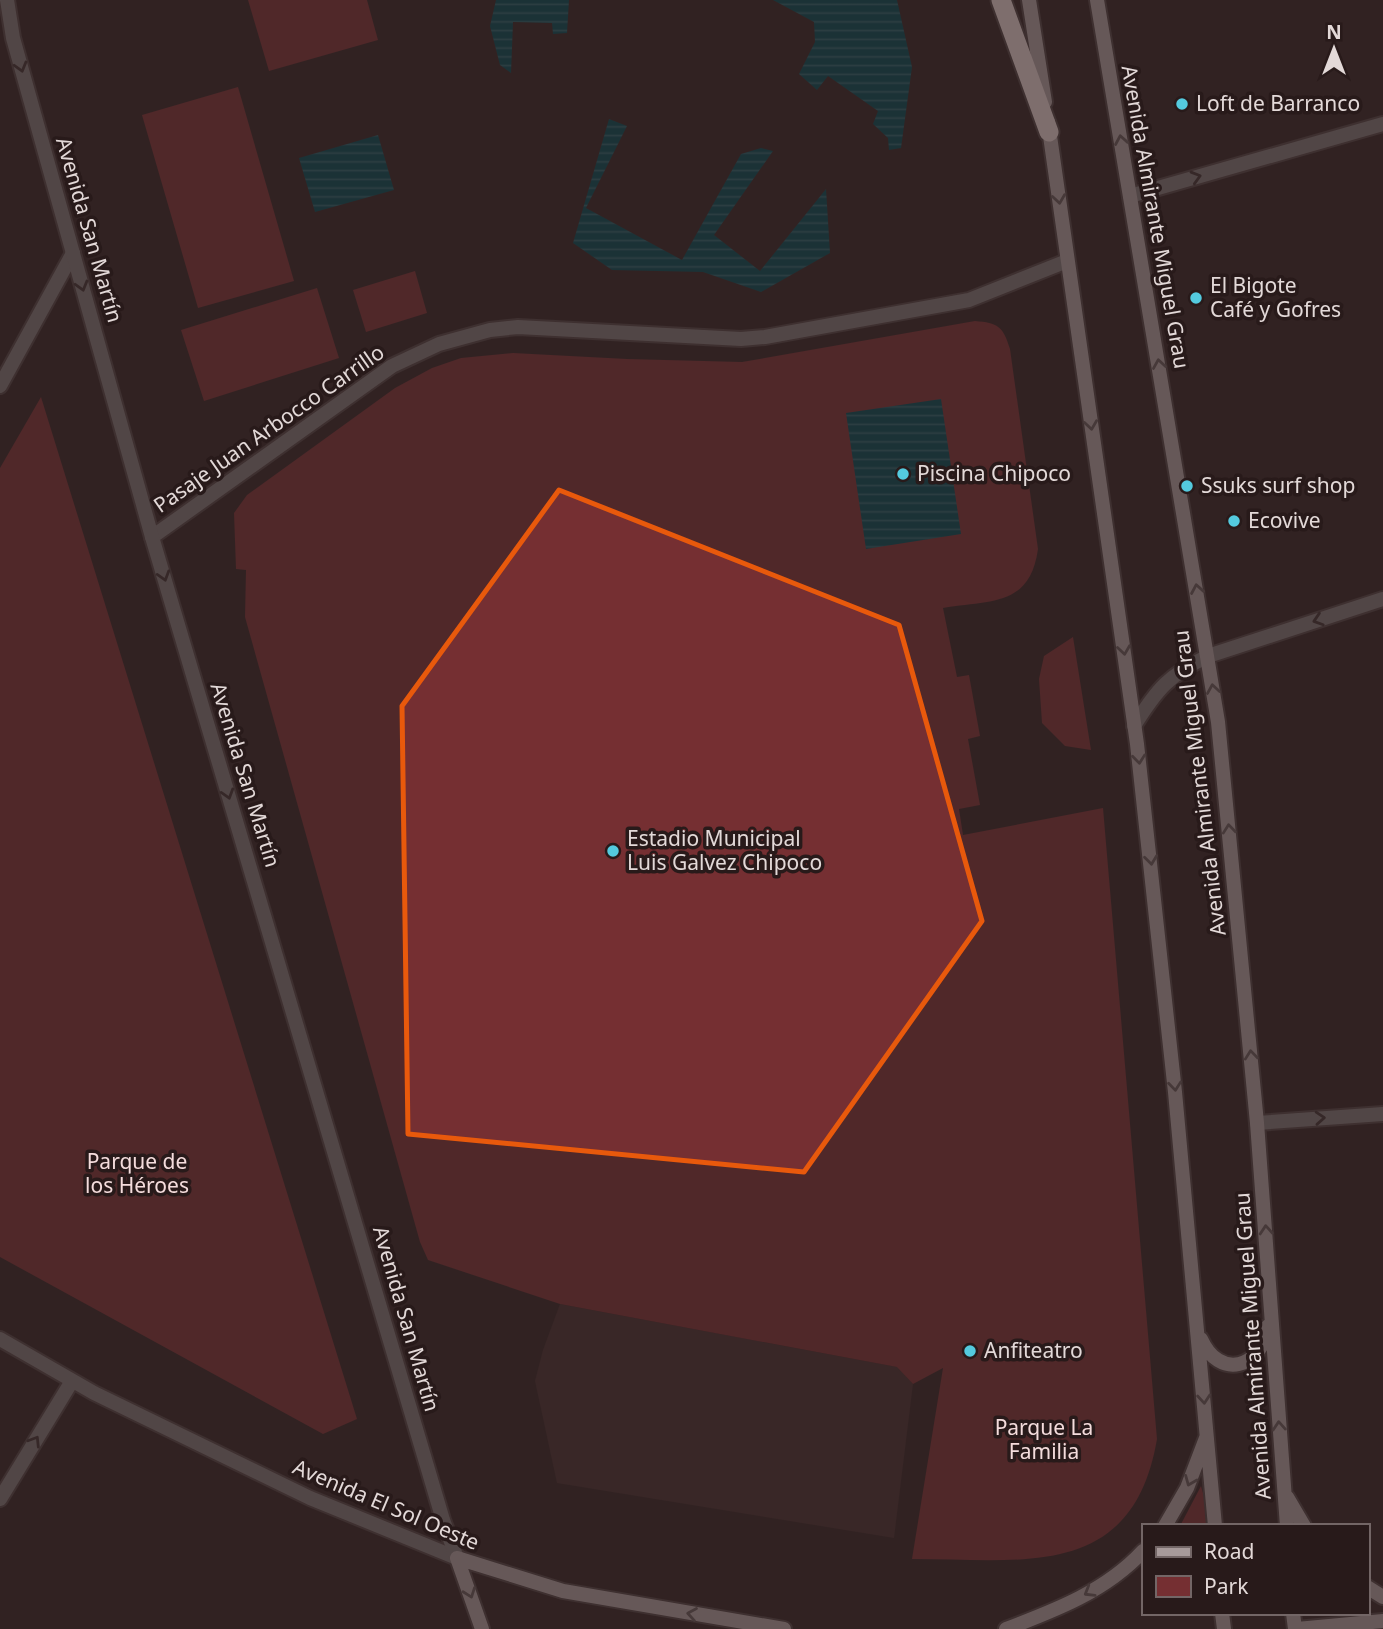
<svg xmlns="http://www.w3.org/2000/svg" width="1383" height="1629" font-family="'Noto Sans',sans-serif">
	<style>
		.built { fill: #432d2d }
		.green { fill: #752f32 }
		.water { fill: url(#water-rules) }
		.lines { fill: none; stroke-linecap: round; stroke-linejoin: round }
		.pedestrian-casing { stroke: #4e4040; stroke-width: 18 }
		.minor-casing { stroke: #4e4040; stroke-width: 18 }
		.tertiary-casing { stroke: #4e4040; stroke-width: 18 }
		.secondary-casing { stroke: #4e4040; stroke-width: 18 }
		.trunk-casing { stroke: #4e4040; stroke-width: 23 }
		.pedestrian { stroke: #797171; stroke-width: 14 }
		.minor { stroke: #797171; stroke-width: 14 }
		.tertiary { stroke: #797171; stroke-width: 14 }
		.secondary { stroke: #a79a9a; stroke-width: 14 }
		.trunk { stroke: #dccac8; stroke-width: 19 }
		.oneway { stroke: #3c3030 }
		.oneway2 { stroke: #615454 }
		.marked { fill: none; stroke: #e8590c; stroke-width: 5; stroke-linejoin: round }
		.poi-dot { fill: #54cade; stroke: #281a1a; stroke-width: 2.5 }
		.labels { text-anchor: middle; stroke-width: 7; stroke-linejoin: round; paint-order: stroke }
		.poi-label { font-size: 21px; fill: #e3d9d8; stroke: #281a1a; text-anchor: start }
		.street-label { font-size: 21px; fill: #e3d9d8; stroke: #281a1a }
		.park-label { font-size: 21px; fill: #f4dcdc; stroke: #281a1a }
	</style>
	<defs>
		<pattern id="water-rules" width="6" height="5" patternUnits="userSpaceOnUse" patternTransform="scale(1.75)"><rect width="6" height="5" fill="#02454f"/><path d="M0 2.5h6" fill="none" stroke="#275f68"/></pattern>
	</defs>
	<rect width="100%" height="100%" fill="#322323"/>
	<path class="built" d="M 560,1304 L 898,1367 L 913,1384 L 894,1538 L 557,1483 L 535,1381 L 543,1350 Z"/>
	<path class="green" d="M 248,0 L 367,0 L 378,40 L 269,71 Z
		M 238,87 L 294,281 L 198,308 L 142,115 Z
		M 415,271 L 427,313 L 366,332 L 353,290 Z
		M 317,288 L 339,358 L 204,401 L 181,330 Z
		M 975,321 C 998,323 1003,326 1010,349 L 1038,549 C 1030,607 991,600 943,608 L 957,677 L 969,675 L 980,736 L 968,739 L 980,805 L 959,809 L 963,835 L 1103,808 L 1157,1439 C 1133,1581 1023,1559 912,1559 L 943,1368 L 913,1384 L 897,1367 L 560,1304 L 428,1260 L 420,1242 L 245,617 L 246,570 L 236,569 L 234,513 L 247,495 L 395,388 L 432,368 L 461,358 L 513,353 L 627,359 L 742,362 Z
		M 41,397 L 357,1419 L 323,1434 L 0,1257 L 0,468 Z
		M 1073,637 L 1091,750 L 1065,746 L 1042,723 L 1039,679 L 1044,656 Z
		M 1201,1486 L 1207,1507 L 1207,1526 L 1180,1526 Z"/>
	<path class="water" d="M 496,0 L 569,0 L 567,33 L 553,34 L 552,23 L 513,22 L 511,73 L 500,65 L 490,26 Z
		M 773,0 L 897,0 L 912,67 L 901,148 L 889,150 L 888,138 L 873,124 L 878,111 L 828,76 L 817,90 L 799,74 L 815,42 L 814,22 Z
		M 609,119 L 627,126 L 586,208 L 682,260 L 741,154 L 761,148 L 773,151 L 714,235 L 760,271 L 826,189 L 830,253 L 761,292 L 703,272 L 612,270 L 573,243 Z
		M 378,135 L 394,190 L 315,212 L 299,158 Z
		M 941,399 L 961,534 L 866,549 L 846,413 Z"/>
	<g class="lines">
		<g class="pedestrian-casing">
			<path id="pedestrian" d="M 152,537 L 392,366 L 439,344 L 490,330 L 518,327 L 741,339 L 765,337 L 969,300 L 1067,261"/>
		</g>
		<g class="minor-casing">
			<path id="minor" d="M 1130,196 L 1383,124
				M 0,386 L 73,253
				M 1257,1123 L 1383,1114
				M 0,1339 L 94,1393 L 310,1498 L 457,1558
				M 0,1499 L 72,1381"/>
		</g>
		<g class="tertiary-casing">
			<path id="tertiary" d="M 7,0 L 13,38 L 152,537 L 443,1520 L 457,1558
				M 1134,726 C 1157,689 1169,675 1208,656 L 1383,599"/>
		</g>
		<g class="secondary-casing">
			<path id="secondary" d="M 1029,0 L 1045,102
				M 1097,0 L 1218,722 L 1257,1123 L 1287,1526
				M 1048,122 L 1137,744 L 1175,1092 L 1215,1526
				M 1201,1339 C 1219,1380 1262,1369 1268,1326
				M 1287,1497 L 1304,1526
				M 1165,1526 L 1187,1488 L 1206,1438
				M 457,1558 L 563,1591 L 784,1629
				M 457,1558 L 482,1629
				M 1367,1587 L 1383,1597
				M 1222,1613 L 1224,1629
				M 1293,1613 L 1295,1629
				M 1006,1629 C 1056,1610 1106,1591 1143,1551
				M 1297,1629 L 1383,1621"/>
		</g>
		<g class="trunk-casing">
			<path id="trunk" d="M 1001,0 L 1049,132"/>
		</g>
		<use href="#pedestrian" class="pedestrian"/>
		<use href="#minor" class="minor"/>
		<use href="#tertiary" class="tertiary"/>
		<use href="#secondary" class="secondary"/>
		<use href="#trunk" class="trunk"/>
	</g>
	<defs><path id="oneway-chevron" d="M-2-3.5L2.5 0L-2 3.5" fill="none" stroke-width="1.6" stroke-linecap="round" stroke-linejoin="round" transform="scale(1.75)"/></defs>
	<g class="oneway">
		<use href="#oneway-chevron" transform="translate(21 67) rotate(74)"/>
		<use href="#oneway-chevron" transform="translate(1196 177) rotate(-16)"/>
		<use href="#oneway-chevron" transform="translate(82 286) rotate(74)"/>
		<use href="#oneway-chevron" transform="translate(164 576) rotate(73)"/>
		<use href="#oneway-chevron" transform="translate(1318 620) rotate(162)"/>
		<use href="#oneway-chevron" transform="translate(228 794) rotate(73)"/>
		<use href="#oneway-chevron" transform="translate(1320 1118) rotate(-4)"/>
		<use href="#oneway-chevron" transform="translate(35 1441) rotate(-58)"/>
	</g>
	<g class="oneway2">
		<use href="#oneway-chevron" transform="translate(1121 140) rotate(-100)"/>
		<use href="#oneway-chevron" transform="translate(1059 199) rotate(82)"/>
		<use href="#oneway-chevron" transform="translate(1159 364) rotate(-99)"/>
		<use href="#oneway-chevron" transform="translate(1091 425) rotate(82)"/>
		<use href="#oneway-chevron" transform="translate(1197 589) rotate(-100)"/>
		<use href="#oneway-chevron" transform="translate(1124 650) rotate(82)"/>
		<use href="#oneway-chevron" transform="translate(1213 689) rotate(-99)"/>
		<use href="#oneway-chevron" transform="translate(1139 759) rotate(84)"/>
		<use href="#oneway-chevron" transform="translate(1229 829) rotate(-96)"/>
		<use href="#oneway-chevron" transform="translate(1151 860) rotate(83)"/>
		<use href="#oneway-chevron" transform="translate(1251 1055) rotate(-96)"/>
		<use href="#oneway-chevron" transform="translate(1175 1086) rotate(84)"/>
		<use href="#oneway-chevron" transform="translate(1266 1230) rotate(-94)"/>
		<use href="#oneway-chevron" transform="translate(1204 1399) rotate(85)"/>
		<use href="#oneway-chevron" transform="translate(1279 1426) rotate(-94)"/>
		<use href="#oneway-chevron" transform="translate(1190 1481) rotate(112)"/>
		<use href="#oneway-chevron" transform="translate(1089 1592) rotate(149)"/>
		<use href="#oneway-chevron" transform="translate(470 1593) rotate(70)"/>
		<use href="#oneway-chevron" transform="translate(692 1614) rotate(-170)"/>
	</g>
	<path d="M0 0H1383V1629H0ZM 559,490 L 899,625 L 982,921 L 804,1172 L 408,1134 L 402,706 Z" fill="#322323" fill-opacity=".55" fill-rule="evenodd"/>
	<path class="marked" d="M 559,490 L 899,625 L 982,921 L 804,1172 L 408,1134 L 402,706 Z"/>
	<g class="poi-dot">
		<circle cx="1182" cy="104" r="7"/>
		<circle cx="1196" cy="298" r="7"/>
		<circle cx="903" cy="474" r="7"/>
		<circle cx="1187" cy="486" r="7"/>
		<circle cx="1234" cy="521" r="7"/>
		<circle cx="613" cy="851" r="7"/>
		<circle cx="970" cy="1351" r="7"/>
	</g>
	<g class="labels">
		<g class="poi-label">
			<text x="1196" y="111">Loft de Barranco</text>
			<text x="1210" y="293">El Bigote<tspan x="1210" dy="24">Café y Gofres</tspan></text>
			<text x="917" y="481">Piscina Chipoco</text>
			<text x="1201" y="493">Ssuks surf shop</text>
			<text x="1248" y="528">Ecovive</text>
			<text x="627" y="846">Estadio Municipal<tspan x="627" dy="24">Luis Galvez Chipoco</tspan></text>
			<text x="984" y="1358">Anfiteatro</text>
		</g>
		<g class="street-label">
			<text transform="translate(1155 217) rotate(80)" y="7">Avenida Almirante Miguel Grau</text>
			<text transform="translate(89 230) rotate(74)" y="7">Avenida San Martín</text>
			<text transform="translate(269 429) rotate(-35)" y="7">Pasaje Juan Arbocco Carrillo</text>
			<text transform="translate(245 775) rotate(73)" y="7">Avenida San Martín</text>
			<text transform="translate(1200 783) rotate(-97)" y="7">Avenida Almirante Miguel Grau</text>
			<text transform="translate(406 1319) rotate(74)" y="7">Avenida San Martín</text>
			<text transform="translate(1253 1346) rotate(-94)" y="7">Avenida Almirante Miguel Grau</text>
			<text transform="translate(386 1505) rotate(23)" y="7">Avenida El Sol Oeste</text>
		</g>
		<g class="park-label">
			<text x="137" y="1169">Parque de<tspan x="137" dy="24">los Héroes</tspan></text>
			<text x="1044" y="1435">Parque La<tspan x="1044" dy="24">Familia</tspan></text>
		</g>
	</g>
	<rect x="1142" y="1524" width="228" height="91" fill="#281a1a" stroke="#736666" stroke-width="2"/>
	<rect x="1156" y="1547" width="35" height="10" fill="#a79a9a" stroke="#736666" stroke-width="2"/>
	<text x="1204" y="1559" font-size="21" fill="#e3d9d8">Road</text>
	<rect x="1156" y="1576" width="35" height="21" fill="#752f32" stroke="#736666" stroke-width="2"/>
	<text x="1204" y="1594" font-size="21" fill="#e3d9d8">Park</text>
	<g transform="translate(1334 49)" stroke="#281a1a" stroke-width="5" paint-order="stroke">
	<path d="M0-5L12 26L0 18L-12 26Z" fill="#e3d9d8"/>
	<text y="-10" font-size="19" font-weight="bold" text-anchor="middle" fill="#e3d9d8">N</text>
	</g>
</svg>
